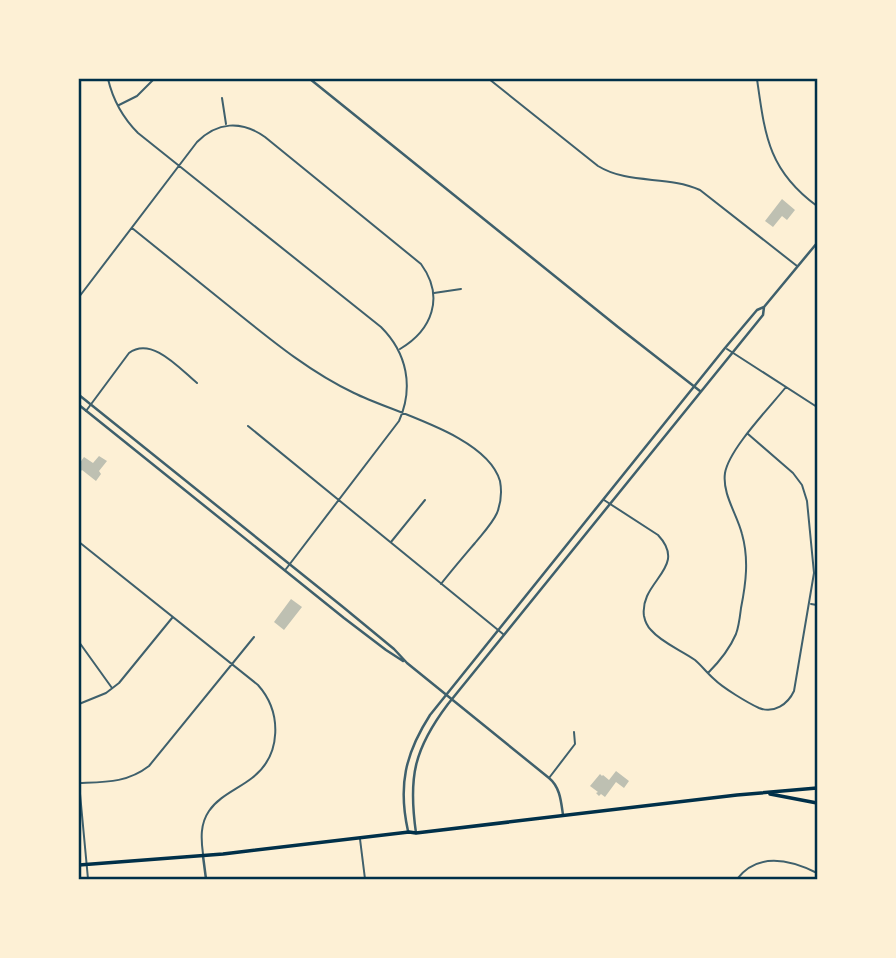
<svg xmlns="http://www.w3.org/2000/svg" width="896" height="958" font-family="'Archivo Narrow',sans-serif">
	<style>
		.building { fill: #bec0b2 }
		.lines { fill: none; stroke-linecap: round; stroke-linejoin: round }
		.minor { stroke: #3f606c; stroke-width: 2 }
		.tertiary { stroke: #3f606c; stroke-width: 2.5 }
		.primary { stroke: #003049; stroke-width: 3.5 }
		.neatline { fill: none; stroke: #003049; stroke-width: 2.5 }
	</style>
	<rect width="100%" height="100%" fill="#fdf0d5"/>
	<path class="building" d="M 782,199 L 795,210 L 787,220 L 782,216 L 773,227 L 765,221 Z
		M 99,456 L 107,461 L 99,471 L 101,474 L 96,481 L 82,470 L 81,471 L 79,470 L 79,464 L 84,457 L 93,463 Z
		M 291,599 L 302,607 L 284,630 L 274,622 Z
		M 616,771 L 629,781 L 624,788 L 616,782 L 605,797 L 601,794 L 599,796 L 596,793 L 598,792 L 590,786 L 600,774 L 602,776 L 603,775 L 609,780 Z"/>
	<g class="lines">
		<path class="minor" d="M 108,79 C 113,100 123,118 138,133 L 381,327 C 407,353 414,387 399,421 L 286,569
			M 489,79 L 598,166 C 629,185 667,175 700,190 L 797,266
			M 757,79 C 765,135 768,170 817,206
			M 222,98 L 226,124
			M 119,105 L 137,96 L 154,79
			M 132,228 C 168,257 204,286 240,315 C 276,344 312,373 354,393 C 394,413 487,435 500,481 C 502,492 501,503 497,513 C 492,524 483,533 475,543 C 464,556 452,570 441,584
			M 434,293 L 461,289
			M 79,297 L 197,142 C 217,122 241,120 265,137 L 421,264 C 445,297 432,330 400,349
			M 727,349 L 817,407
			M 86,411 L 129,353 C 152,336 180,369 197,383
			M 248,426 L 503,634
			M 604,500 L 658,535 C 689,568 639,581 644,616 C 645,621 647,626 651,630 C 662,643 681,650 695,660 C 702,666 707,673 714,679 C 723,688 748,703 759,708 C 774,714 788,704 794,691 L 814,573 L 807,501 L 802,485 L 793,473 L 748,434
			M 79,542 L 258,685 C 282,712 282,755 252,778 C 238,789 219,796 209,811 C 200,824 201,839 203,854
			M 391,542 L 425,500
			M 811,604 L 817,605
			M 79,642 L 112,688
			M 708,673 C 719,662 730,648 736,634 C 739,626 740,616 741,608 C 746,583 749,559 742,534 C 737,514 722,494 725,473 C 729,449 770,407 786,387
			M 79,704 L 106,693 L 119,683 L 172,618
			M 549,778 L 575,744 L 574,732
			M 79,783 C 105,782 127,783 149,766 L 254,637
			M 79,783 L 88,879
			M 360,839 L 365,879
			M 737,879 C 758,852 791,860 817,873"/>
		<path class="tertiary" d="M 310,79 L 618,327 L 700,391
			M 79,395 L 343,607 L 394,649 L 407,663 L 549,778 C 560,787 561,801 563,815
			M 79,405 L 344,618 L 386,650 L 403,661
			M 408,831 C 398,786 405,754 430,715 L 725,348 L 757,310 L 764,307
			M 416,833 C 408,777 414,749 448,704 L 763,315 L 764,307 L 817,243
			M 203,856 L 206,879"/>
		<path class="primary" d="M 770,794 L 817,803
			M 79,865 L 223,854 L 409,832 L 416,833 L 737,795 L 817,788"/>
	</g>
	<rect width="896" height="958" fill="none" stroke="#fdf0d5" stroke-width="161"/>
	<rect x="80" y="80" width="736" height="798" class="neatline"/>
</svg>
